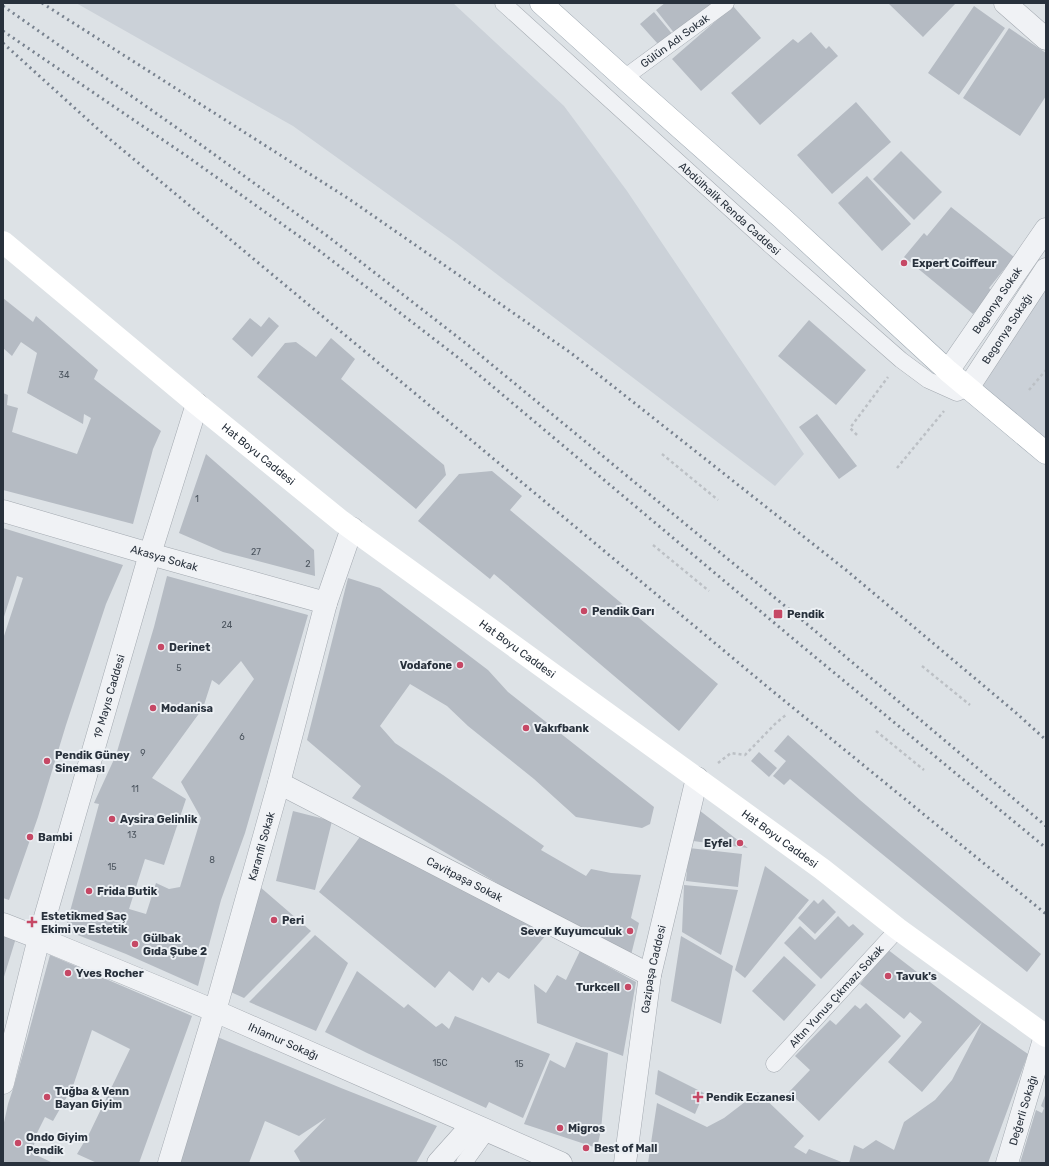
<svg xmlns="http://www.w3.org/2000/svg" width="1049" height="1166" font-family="Rubik,sans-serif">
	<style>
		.built { fill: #cbd1d8 }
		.building { fill: #b5bbc3; fill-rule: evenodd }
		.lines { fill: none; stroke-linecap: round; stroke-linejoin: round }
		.lane-casing { stroke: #a3a9b0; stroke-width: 17 }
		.street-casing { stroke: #a3a9b0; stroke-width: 23 }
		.primary-casing { stroke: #9da7b1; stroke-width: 23 }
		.path { stroke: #bcc0c5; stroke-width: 2.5; stroke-dasharray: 3 3; stroke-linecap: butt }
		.lane { stroke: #f0f2f5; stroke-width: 16 }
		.street { stroke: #f0f2f5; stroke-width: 22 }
		.secondary { stroke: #fff; stroke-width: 22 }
		.primary { stroke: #fff; stroke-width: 22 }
		.rail { stroke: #78828f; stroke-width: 3; stroke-dasharray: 2 4; stroke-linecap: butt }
		.poi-dot { fill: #c64865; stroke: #ecf0f4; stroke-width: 1.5 }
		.labels { text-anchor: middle; stroke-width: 4; stroke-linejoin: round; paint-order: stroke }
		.number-label { font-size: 9px; fill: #4b545e }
		.street-label { font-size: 11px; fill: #28313c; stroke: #ecf0f4 }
		.poi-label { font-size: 11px; font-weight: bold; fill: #28313c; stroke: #ecf0f4; text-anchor: start }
	</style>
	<rect width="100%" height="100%" fill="#dde2e6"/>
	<path class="built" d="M 76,3 L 453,3 L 564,106 L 627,191 L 804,454 L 775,486 L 456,243 L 293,126 Z
		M 1046,270 L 1046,439 L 974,378 Z"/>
	<path class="building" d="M 665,3 L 713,3 L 675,34 L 656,10 Z
		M 888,3 L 956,3 L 923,37 Z
		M 733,6 L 761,38 L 701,91 L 672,59 Z
		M 974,6 L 1005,28 L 959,95 L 928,73 Z
		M 654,12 L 673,35 L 658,44 L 640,24 Z
		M 1009,28 L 1046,53 L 1046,96 L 1020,136 L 963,98 Z
		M 811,32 L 826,49 L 829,46 L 838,56 L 760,125 L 731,93 L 793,39 L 798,43 Z
		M 856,102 L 891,142 L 832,194 L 797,155 Z
		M 901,151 L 942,192 L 914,220 L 873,179 Z
		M 867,176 L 911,224 L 882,251 L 838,203 Z
		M 951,207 L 1014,257 L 989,288 L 992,291 L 973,314 L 904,257 L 924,233 L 927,236 Z
		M 3,298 L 33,322 L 36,316 L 98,370 L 94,379 L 161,431 L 153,449 L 133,524 L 3,490 L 3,393 L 8,395 L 7,405 L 18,408 L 12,432 L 77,454 L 91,418 L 84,414 L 83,424 L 27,393 L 37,353 L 21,342 L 12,356 L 3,348 Z
		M 269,317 L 279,326 L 252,357 L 232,339 L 250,318 L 261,327 Z
		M 809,320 L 866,370 L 836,405 L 778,356 Z
		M 331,338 L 355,359 L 341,379 L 444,465 L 446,475 L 416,509 L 257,377 L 285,343 L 296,342 L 316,357 Z
		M 817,414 L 857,466 L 839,479 L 799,427 Z
		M 206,454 L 255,497 L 314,550 L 315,576 L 223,552 L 179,533 Z
		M 492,471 L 522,496 L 510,510 L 718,684 L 679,731 L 494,574 L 490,579 L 418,521 L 459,474 Z
		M 3,528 L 123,565 L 106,604 L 66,725 L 38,817 L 9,900 L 3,898 L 3,639 L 23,578 L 17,576 L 3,620 Z
		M 167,576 L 308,615 L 245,833 L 221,900 L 198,986 L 126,954 L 65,930 L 99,804 L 94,803 L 116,755 L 154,627 ZM 241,661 L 254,679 L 181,782 L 201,818 L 180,887 L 169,889 L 156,883 L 146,914 L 129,909 L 145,859 L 164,865 L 186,799 L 152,778 L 203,708 L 212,680 L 219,685 Z
		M 348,578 L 380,588 L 488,670 L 508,692 L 654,807 L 650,824 L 642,828 L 576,817 L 534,779 L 468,726 L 447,706 L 410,684 L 380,726 L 395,743 L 443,775 L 544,846 L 541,850 L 586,876 L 591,869 L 611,873 L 641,875 L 631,918 L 639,923 L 631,955 L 511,891 L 352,798 L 361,786 L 307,740 Z
		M 788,735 L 860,800 L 1041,954 L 1027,972 L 790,779 L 784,785 L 773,776 L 786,761 L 774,751 Z
		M 759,752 L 777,768 L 769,777 L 751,761 Z
		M 699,810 L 748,848 L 693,841 Z
		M 293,811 L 332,821 L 315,890 L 276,881 Z
		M 365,830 L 551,929 L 509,979 L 498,972 L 489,983 L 482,977 L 473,991 L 449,971 L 435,988 L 319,892 Z
		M 689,848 L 742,854 L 738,887 L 686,881 Z
		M 765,866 L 809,900 L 745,978 L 735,970 Z
		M 253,881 L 311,931 L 244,998 L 224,989 Z
		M 684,885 L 738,890 L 721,955 L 682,932 Z
		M 823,899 L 836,912 L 815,934 L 798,918 L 814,900 L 818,904 Z
		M 838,916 L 849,927 L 853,924 L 864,934 L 821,979 L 784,943 L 800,926 L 815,940 Z
		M 3,933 L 16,938 L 3,980 Z
		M 315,935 L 348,963 L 316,1031 L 249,1002 Z
		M 681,936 L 733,966 L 721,1024 L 671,1001 Z
		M 887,949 L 982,1022 L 1028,1054 L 988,1163 L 849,1163 L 854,1145 L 863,1149 L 876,1140 L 894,1150 L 904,1122 L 935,1100 L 952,1080 L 982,1022 L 922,1092 L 888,1062 L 922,1022 L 910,1012 L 904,1019 L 860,984 Z
		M 580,951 L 636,982 L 623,1056 L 537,1023 L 534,984 L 546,993 L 557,975 L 566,980 Z
		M 50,955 L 192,1016 L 139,1163 L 97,1163 L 77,1154 L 90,1132 L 130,1049 L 92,1030 L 73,1086 L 53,1121 L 45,1117 L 37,1133 L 32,1153 L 53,1163 L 3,1163 L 3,1127 L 8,1104 L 14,1086 Z
		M 784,956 L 816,985 L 784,1021 L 752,991 Z
		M 357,971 L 404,1008 L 408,1004 L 436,1027 L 442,1023 L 449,1029 L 455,1016 L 550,1054 L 523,1118 L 489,1102 L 486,1108 L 367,1053 L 325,1032 Z
		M 866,1003 L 901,1036 L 819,1121 L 789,1092 L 810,1070 L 795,1056 L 830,1020 L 836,1025 L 855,1005 L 860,1009 Z
		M 215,1036 L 341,1088 L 437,1126 L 416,1163 L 301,1163 L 294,1151 L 326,1118 L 299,1136 L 265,1121 L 249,1163 L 180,1163 Z
		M 576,1042 L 608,1053 L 601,1130 L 597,1148 L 524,1124 L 550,1060 L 565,1068 Z
		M 658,1070 L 704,1093 L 695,1114 L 655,1094 Z
		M 758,1092 L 804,1136 L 794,1147 L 806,1154 L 809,1149 L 844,1163 L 648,1163 L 657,1103 L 707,1127 L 724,1118 Z
		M 1046,1093 L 1046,1163 L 1020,1163 L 1036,1110 L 1042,1113 L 1044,1108 L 1041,1106 Z"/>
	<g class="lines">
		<g class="lane-casing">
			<g id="lane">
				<path id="s1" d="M 503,3 L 770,245 L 901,360 L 928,380 L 957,393 L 968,388"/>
				<path id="s2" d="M 624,78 L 726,3"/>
				<path id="s3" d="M 774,1064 L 898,929"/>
				<path d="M 464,1163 L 487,1131"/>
			</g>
		</g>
		<g class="street-casing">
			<g id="street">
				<path d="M 1005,3 L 1046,39"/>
				<path id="s4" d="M 948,371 L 1046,229"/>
				<path id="s5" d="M 968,388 L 1046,269"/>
				<path id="s6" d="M 3,511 L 150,554 L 326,603"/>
				<path id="s7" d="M 279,783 L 650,975"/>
				<path id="s8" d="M 3,924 L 39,938 L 215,1011 L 561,1163"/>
				<path id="s9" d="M 3,1083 L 39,938 L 150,554 L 197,404"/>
				<path id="s10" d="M 169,1163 L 215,1011 L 279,783 L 326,603 L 352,528"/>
				<path d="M 438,1163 L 472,1125"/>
				<path id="s11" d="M 625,1163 L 650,975 L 697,778"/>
				<path id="s12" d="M 1007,1163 L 1045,1036"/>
			</g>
		</g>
		<g class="primary-casing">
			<path id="primary" d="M 541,3 L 624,78 L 782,218 L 948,371 L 1046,453"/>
		</g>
		<path class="path" d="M 1029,390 L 1046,370
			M 857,435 L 850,428 L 888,377
			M 662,454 L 718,500
			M 897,468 L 944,411
			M 653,545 L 709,591
			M 922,666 L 970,705
			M 876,731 L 924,770
			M 718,763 L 731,753 L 745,755 L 775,724 L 787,714"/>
		<use href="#lane" class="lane"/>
		<use href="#street" class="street"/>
		<path class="secondary" id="s13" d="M 3,242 L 197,404 L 341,521 L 822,869 L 898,929 L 1046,1036"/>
		<use href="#primary" class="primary"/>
		<path class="rail" d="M 42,3 L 349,199 L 571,353 L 846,570 L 1015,712 L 1046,740
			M 3,6 L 197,142 L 326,235 L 468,345 L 808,625 L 1046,826
			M 3,31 L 188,157 L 317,249 L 460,359 L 797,642 L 1046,848
			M 3,43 L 100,131 L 770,689 L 1046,914"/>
	</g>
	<g class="poi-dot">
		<circle cx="904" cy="263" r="4"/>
		<circle cx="584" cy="611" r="4"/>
		<rect x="773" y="609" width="10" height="10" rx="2"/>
		<circle cx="161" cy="647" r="4"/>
		<circle cx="460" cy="665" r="4"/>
		<circle cx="153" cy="708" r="4"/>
		<circle cx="526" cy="728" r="4"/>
		<circle cx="47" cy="761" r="4"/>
		<circle cx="112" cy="819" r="4"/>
		<circle cx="30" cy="837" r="4"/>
		<circle cx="740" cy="843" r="4"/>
		<circle cx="89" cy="891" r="4"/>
		<circle cx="274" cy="920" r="4"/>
		<path d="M30 916h4v4h4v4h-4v4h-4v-4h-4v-4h4z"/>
		<circle cx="630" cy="931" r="4"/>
		<circle cx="135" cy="944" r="4"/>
		<circle cx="68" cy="973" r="4"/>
		<circle cx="888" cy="976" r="4"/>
		<circle cx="628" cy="987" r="4"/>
		<circle cx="47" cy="1097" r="4"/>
		<path d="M696 1091h4v4h4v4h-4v4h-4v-4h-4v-4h4z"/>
		<circle cx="560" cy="1128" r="4"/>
		<circle cx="18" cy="1143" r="4"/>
		<circle cx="586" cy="1148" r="4"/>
	</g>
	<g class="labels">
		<g class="number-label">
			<text x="64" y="378">34</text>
			<text x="197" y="502">1</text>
			<text x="256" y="555">27</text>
			<text x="308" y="567">2</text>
			<text x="227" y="628">24</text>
			<text x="179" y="671">5</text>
			<text x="242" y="740">6</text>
			<text x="143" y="756">9</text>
			<text x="135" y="792">11</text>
			<text x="132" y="838">13</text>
			<text x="212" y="863">8</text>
			<text x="112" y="870">15</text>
			<text x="440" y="1066">15C</text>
			<text x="519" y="1067">15</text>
		</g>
		<g class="street-label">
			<text dy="4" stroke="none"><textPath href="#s2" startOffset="63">Gülün Adı Sokak</textPath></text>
			<text dy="4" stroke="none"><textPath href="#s1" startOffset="306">Abdülhalik Renda Caddesi</textPath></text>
			<text dy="4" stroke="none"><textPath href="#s4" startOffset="86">Begonya Sokak</textPath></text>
			<text dy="4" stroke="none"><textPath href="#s5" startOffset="71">Begonya Sokağı</textPath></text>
			<text dy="4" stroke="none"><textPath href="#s13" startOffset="332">Hat Boyu Caddesi</textPath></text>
			<text dy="4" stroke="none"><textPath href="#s6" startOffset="168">Akasya Sokak</textPath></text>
			<text dy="4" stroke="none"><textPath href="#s13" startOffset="656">Hat Boyu Caddesi</textPath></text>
			<text dy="4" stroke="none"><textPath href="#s9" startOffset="401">19 Mayıs Caddesi</textPath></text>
			<text dy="4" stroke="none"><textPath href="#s13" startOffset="980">Hat Boyu Caddesi</textPath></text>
			<text dy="4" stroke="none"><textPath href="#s10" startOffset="330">Karanfil Sokak</textPath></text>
			<text dy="4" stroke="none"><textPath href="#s7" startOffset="209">Cavitpaşa Sokak</textPath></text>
			<text dy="4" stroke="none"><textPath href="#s11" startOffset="196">Gazipaşa Caddesi</textPath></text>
			<text dy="4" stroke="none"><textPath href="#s3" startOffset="92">Altın Yunus Çıkmazı Sokak</textPath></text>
			<text dy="4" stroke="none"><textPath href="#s8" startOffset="304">Ihlamur Sokağı</textPath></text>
			<text dy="4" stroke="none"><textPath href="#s12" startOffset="55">Değerli Sokağı</textPath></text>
		</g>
		<g class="poi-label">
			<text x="912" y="267">Expert Coiffeur</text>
			<text x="592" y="615">Pendik Garı</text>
			<text x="787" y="618">Pendik</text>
			<text x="169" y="651">Derinet</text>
			<text x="452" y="669" text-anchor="end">Vodafone</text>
			<text x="161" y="712">Modanisa</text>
			<text x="534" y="732">Vakıfbank</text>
			<text x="55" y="759">Pendik Güney<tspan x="55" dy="13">Sineması</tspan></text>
			<text x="120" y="823">Aysira Gelinlik</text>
			<text x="38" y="841">Bambi</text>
			<text x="732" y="847" text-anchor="end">Eyfel</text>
			<text x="97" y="895">Frida Butik</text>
			<text x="41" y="920">Estetikmed Saç<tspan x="41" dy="13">Ekimi ve Estetik</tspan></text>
			<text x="282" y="924">Peri</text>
			<text x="622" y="935" text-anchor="end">Sever Kuyumculuk</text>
			<text x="143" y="942">Gülbak<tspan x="143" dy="13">Gıda Şube 2</tspan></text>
			<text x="76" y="977">Yves Rocher</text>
			<text x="896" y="980">Tavuk's</text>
			<text x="620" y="991" text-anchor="end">Turkcell</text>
			<text x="55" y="1095">Tuğba &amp; Venn<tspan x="55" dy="13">Bayan Giyim</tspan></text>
			<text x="706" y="1101">Pendik Eczanesi</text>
			<text x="568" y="1132">Migros</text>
			<text x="26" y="1141">Ondo Giyim<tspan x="26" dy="13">Pendik</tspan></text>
			<text x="594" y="1152">Best of Mall</text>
		</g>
	</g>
	<rect width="1049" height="1166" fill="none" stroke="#28313c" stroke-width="8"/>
</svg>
